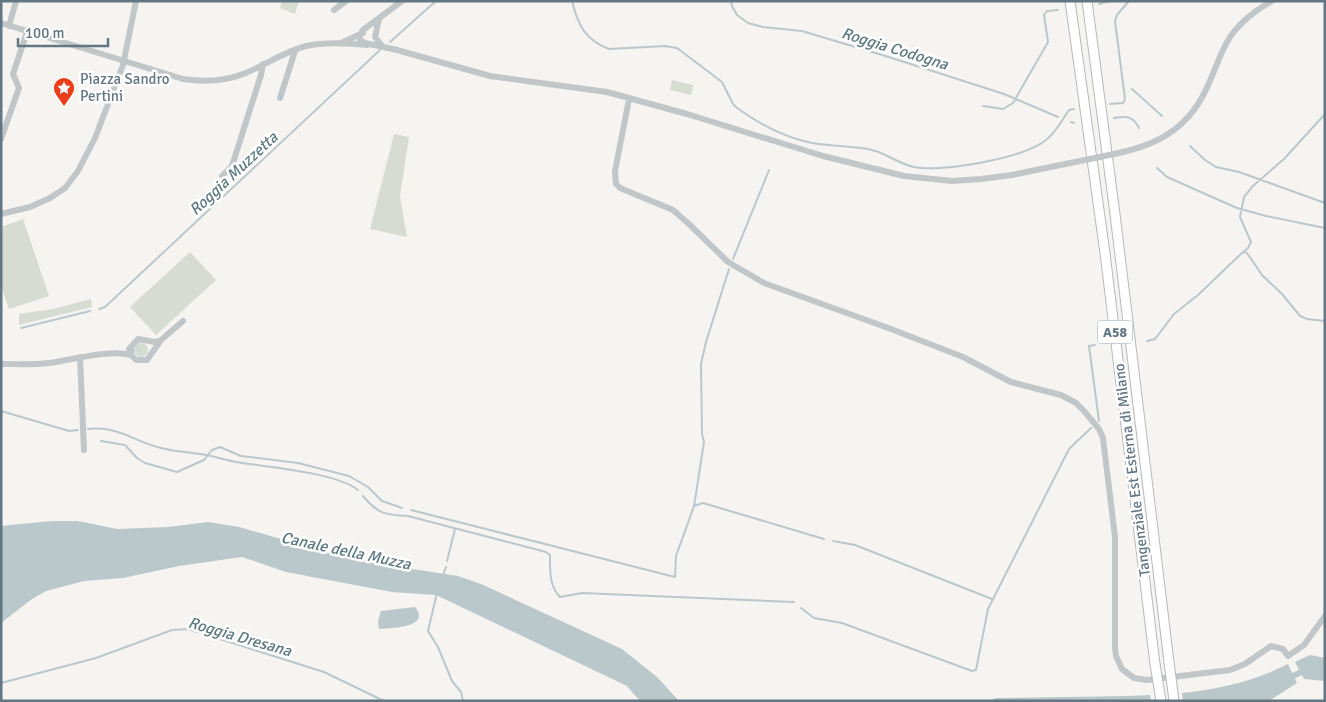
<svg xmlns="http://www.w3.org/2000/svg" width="1326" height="702" font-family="Signika,sans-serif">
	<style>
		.green { fill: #d6dcd1 }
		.water { fill: #bac7cb }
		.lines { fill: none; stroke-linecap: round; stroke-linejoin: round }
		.stream { stroke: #bac7cb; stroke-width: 2 }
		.canal { stroke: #bac7cb; stroke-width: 6 }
		.highway-casing { stroke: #b6b9bc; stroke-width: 11 }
		.minor { stroke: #c1c6c8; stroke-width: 6 }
		.highway { stroke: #fff; stroke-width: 9 }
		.highway-bridge-casing { stroke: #b6b9bc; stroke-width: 11; stroke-linecap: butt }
		.minor-bridge { stroke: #c1c6c8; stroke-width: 6 }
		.highway-bridge { stroke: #fff; stroke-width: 9 }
		.labels { text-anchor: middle; stroke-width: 5; stroke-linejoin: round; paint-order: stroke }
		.shield { fill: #fff; stroke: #919fa8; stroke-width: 1 }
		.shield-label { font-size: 14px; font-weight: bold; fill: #627683 }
		.poi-label { font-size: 15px; fill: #627683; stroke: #fff; text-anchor: start }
		.street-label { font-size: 15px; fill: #627683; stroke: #fff }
		.water-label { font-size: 16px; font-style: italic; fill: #5d7980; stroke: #fff }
	</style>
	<rect width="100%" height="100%" fill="#f5f4f0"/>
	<path class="green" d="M 282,1 L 299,1 L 295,14 L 280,8 Z
		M 672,80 L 693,85 L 691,95 L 670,90 Z
		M 394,134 L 409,137 L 400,196 L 407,237 L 370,229 Z
		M 23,219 L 49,296 L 9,309 L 1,286 L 1,227 Z
		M 190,252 L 216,280 L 156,335 L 130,307 Z
		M 91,299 L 92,307 L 19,325 L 19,314 L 53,309 Z
		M134 350a7 7 0 1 1 14 0a7 7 0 1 1-14 0Z"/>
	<path class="water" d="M 52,521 L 78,521 L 117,529 L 168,527 L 208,522 L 239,527 L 354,560 L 458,576 L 481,584 L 622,649 L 657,677 L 679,701 L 640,701 L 627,686 L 436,595 L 392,592 L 286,572 L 242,557 L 179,566 L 123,578 L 84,581 L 46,591 L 32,599 L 1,623 L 1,526 Z
		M 415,607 C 432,628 390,628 379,629 L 378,621 L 381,611 Z
		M 1310,655 L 1325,658 L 1325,681 L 1304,679 L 1295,662 Z
		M 1288,664 L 1297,683 L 1269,701 L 1183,701 L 1182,693 C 1219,689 1255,681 1288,664 Z
		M 1150,695 L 1151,701 L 989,701 L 996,698 L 1129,696 Z"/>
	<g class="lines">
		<path class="stream" d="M 572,1 C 578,25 585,40 609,49 L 665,46 L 677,48 L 722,82 L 733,104 L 737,108 C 758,123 786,138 812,143 C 830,146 850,146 868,149 C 885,152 898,164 914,167 C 941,173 1024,158 1046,140 C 1056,133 1062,120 1069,110 L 1074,109
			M 731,1 L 732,6 L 737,15 L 748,23 L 763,27 L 802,31 L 892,58 L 1004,94 L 1058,117
			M 1099,4 L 1110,1
			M 390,42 L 436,1
			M 1132,89 L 1162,116
			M 1110,104 L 1123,103 L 1125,99 L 1115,21 L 1117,15 L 1129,1
			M 983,106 L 1003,109 L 1013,103 L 1048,42 L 1044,15 L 1047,11 L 1058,10
			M 1114,118 C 1127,116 1133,116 1139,128
			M 1071,122 L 1074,123
			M 1190,146 L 1205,160 L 1216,167 L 1239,172 L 1325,203
			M 1157,168 L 1167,177 L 1237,208 L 1266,216 L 1325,228
			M 1243,252 L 1248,248 L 1251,242 L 1240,217 L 1244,197 L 1253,186 L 1284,159 L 1325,114
			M 733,259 L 769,170
			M 99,309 L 105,307 L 380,50
			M 21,328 L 90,311
			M 1147,341 L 1155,339 L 1174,314 L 1198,295 L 1243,252 L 1247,253 L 1262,275 L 1282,294 L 1300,316 L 1307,319 L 1325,321
			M 1095,345 L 1089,346 L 1099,421
			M 1,411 L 69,431 L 78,430
			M 88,429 C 120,426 132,441 161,448 C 176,452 191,452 206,455 C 216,457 226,460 236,462 C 265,467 336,472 358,490
			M 101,441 L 125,445 L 137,458 L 145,463 L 177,472 L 204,460 L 212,450 L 220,447 L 241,456 L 298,463 L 349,476 L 368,487 L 382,501 L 402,508
			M 363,496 C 378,514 385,515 408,516 L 546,552 L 550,555 C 550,570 549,586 560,597 L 582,593 L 794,602
			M 694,506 L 703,503 L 824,539
			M 411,510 L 675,577 L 676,556 L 694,506 L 704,442 L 702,434 L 701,364 L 706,342 L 729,269
			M 833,541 L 855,545 L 992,599
			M 447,561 L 455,529
			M 443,575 L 446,567
			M 437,593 L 428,631 L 438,647 L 452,681 L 461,692 L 463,701
			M 801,608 L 814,618 L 842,623 L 972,671 L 976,670 L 988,609 L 1069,449 L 1091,428
			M 1,683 L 96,658 L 172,630 L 188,629 L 324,672 L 384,701"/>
		<path class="canal" d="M 1286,679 L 1306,670"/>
		<g class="highway-casing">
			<path id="highway" d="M 1070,1 L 1105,253 L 1155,664
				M 1087,1 L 1115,214 L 1169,662"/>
		</g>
		<path class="minor" d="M 334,10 L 346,1
			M 379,19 L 375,37 L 382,46
			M 1,23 L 183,79 C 204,82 223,82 243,74 C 264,66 283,52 306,46 C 325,42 347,43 367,45
			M 9,26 L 16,1
			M 360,35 L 360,40 L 365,43 L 397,50 L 490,76 L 607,92 L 687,114 L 823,156 L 904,176 L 952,181 L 981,179 L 1012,175 L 1080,161
			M 360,35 L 363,30 L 402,1
			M 343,42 L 363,33
			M 280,98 L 295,51
			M 629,99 L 615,171 L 616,184 L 620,188 L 673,210 L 689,224 L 728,262 L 764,283 L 891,329 L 963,357 L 1011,382 L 1061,395 L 1076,403 L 1084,411 L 1099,429 L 1103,438 L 1115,537 L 1115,648 L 1116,656 L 1122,669 L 1134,678 L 1147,680 L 1230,670 L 1245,664 L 1271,646 L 1283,649 L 1288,656 L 1304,645 L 1325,616
			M 1,139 L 19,88 L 13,74 L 27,32
			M 1119,153 C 1145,147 1170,138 1189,116 C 1208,95 1214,66 1227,42 C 1238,23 1254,11 1272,1
			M 222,176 L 232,166 L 261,75 L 263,64
			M 1,214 L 30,207 L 50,198 L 65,188 L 78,171 L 95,138 L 123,65 L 136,1
			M 131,347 L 131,355 L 136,360 L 147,360 L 161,340 L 183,321
			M 129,349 L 138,339 L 155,342 L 160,341
			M 80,357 L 84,450
			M 1,364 C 17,364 33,365 49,363 C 72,360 109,349 131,355"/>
		<use href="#highway" class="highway"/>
		<g class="highway-bridge-casing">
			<path id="highway-bridge" d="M 1169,662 L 1174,701
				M 1155,664 L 1161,701"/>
		</g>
		<path class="minor-bridge" d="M 1080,161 L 1119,153"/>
		<use href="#highway-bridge" class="highway-bridge"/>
	</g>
	<defs>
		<g id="sight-pin" transform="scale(1.125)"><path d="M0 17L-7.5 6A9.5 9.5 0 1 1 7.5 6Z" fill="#ec3c19" stroke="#fff"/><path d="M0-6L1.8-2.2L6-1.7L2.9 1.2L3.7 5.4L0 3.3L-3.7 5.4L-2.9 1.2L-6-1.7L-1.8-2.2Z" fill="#fff"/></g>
	</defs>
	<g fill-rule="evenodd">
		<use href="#sight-pin" x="64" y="88"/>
	</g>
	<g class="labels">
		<rect class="shield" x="1097.5" y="320.5" width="35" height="23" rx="4"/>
		<g class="shield-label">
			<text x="1115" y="337">A58</text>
		</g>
		<g class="poi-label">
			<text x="80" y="84">Piazza Sandro<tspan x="80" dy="17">Pertini</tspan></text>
		</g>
		<g class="street-label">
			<text transform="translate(1132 470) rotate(-97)" y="5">Tangenziale Est Esterna di Milano</text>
		</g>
		<g class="water-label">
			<text transform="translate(895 48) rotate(17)" y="6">Roggia Codogna</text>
			<text transform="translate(233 173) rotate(-43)" y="6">Roggia Muzzetta</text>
			<text transform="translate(346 550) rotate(12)" y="6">Canale della Muzza</text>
			<text transform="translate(240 636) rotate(16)" y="6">Roggia Dresana</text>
		</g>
	</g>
	<rect width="1326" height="702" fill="none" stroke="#627683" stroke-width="5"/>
	<path d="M18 38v8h90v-8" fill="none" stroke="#627683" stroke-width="2.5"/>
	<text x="25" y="38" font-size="15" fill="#627683" stroke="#ffffff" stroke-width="4" paint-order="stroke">100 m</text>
</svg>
